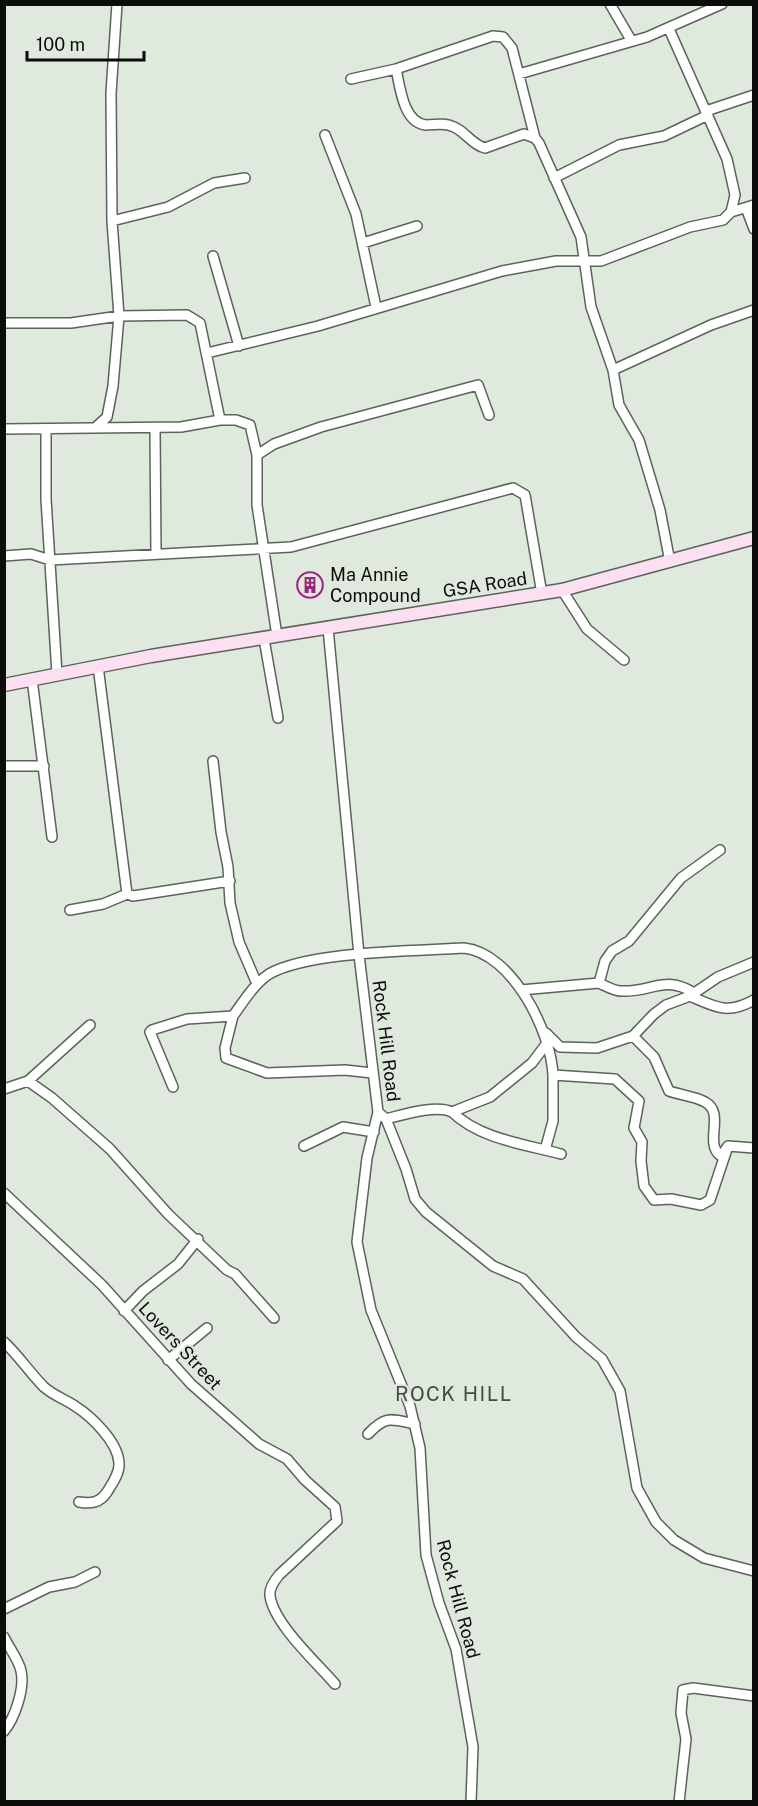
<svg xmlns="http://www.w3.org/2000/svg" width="758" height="1806" font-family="'Public Sans',sans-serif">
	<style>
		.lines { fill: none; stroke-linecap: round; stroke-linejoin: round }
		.street-casing { stroke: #5b645a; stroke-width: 12 }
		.secondary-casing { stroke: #5b645a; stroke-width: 15 }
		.street { stroke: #fff; stroke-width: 9 }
		.secondary { stroke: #fcdff1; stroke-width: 12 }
		.labels { text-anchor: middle; stroke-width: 4.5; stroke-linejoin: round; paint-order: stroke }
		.poi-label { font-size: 18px; fill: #0a0d09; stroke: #dfe9dd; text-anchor: start }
		.street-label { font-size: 18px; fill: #0a0d09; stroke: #dfe9dd }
		.neighbourhood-label { font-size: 20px; letter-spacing: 1.5px; fill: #434b42; stroke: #dfe9dd }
	</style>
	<rect width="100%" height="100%" fill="#dfe9dd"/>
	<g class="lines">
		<g class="street-casing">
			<path id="street" d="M 610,4 L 631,40
				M 396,69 C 400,86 403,123 426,125 C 436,125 444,122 454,127 C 466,132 472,145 485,148 L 524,134 L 535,138 L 539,143 L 581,237 L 591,307 L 613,370 L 711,325 L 754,310
				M 519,74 L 647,37 L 722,4
				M 351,79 L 396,69 L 493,36 L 503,37 L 512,48 L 535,138
				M 706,111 L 754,95
				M 325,135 L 356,214 L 376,307
				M 554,178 L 619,145 L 664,136 L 708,115
				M 746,208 L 754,229
				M 731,212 L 754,205
				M 112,221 L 168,207 L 214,183 L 245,178
				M 363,243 L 417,226
				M 213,256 L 239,346
				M 4,323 L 71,323 L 119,316 L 187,315 L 200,323 L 220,420 L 181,427 L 4,429
				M 207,353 L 318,326 L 502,271 L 556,261 L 601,261 L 690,227 L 723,220 L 731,212 L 735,195 L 727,159 L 669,29
				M 613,370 L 619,405 L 639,440 L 660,510 L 670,562
				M 220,420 L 236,420 L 250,425 L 257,455
				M 95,428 L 107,417 L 113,386 L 119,316 L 112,221 L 111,93 L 117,4
				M 155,428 L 156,554
				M 46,429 L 46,499 L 57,674
				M 4,556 L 31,554 L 50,560 L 291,547 L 513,488 L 525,495 L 542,594
				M 562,590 L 587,629 L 624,660
				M 328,628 L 359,955 L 378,1112 L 367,1158 L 357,1242 L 371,1310 L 410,1406 L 420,1448 L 426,1555 L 439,1603 L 456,1649 L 473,1747 L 471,1802
				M 277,636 L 257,505 L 257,455 L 274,444 L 321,427 L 478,385 L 489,415
				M 264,639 L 278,718
				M 98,666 L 127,894 L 133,896 L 230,881
				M 32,679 L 52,837
				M 213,761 L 221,832 L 228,867 L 230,903 L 239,942 L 257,984
				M 4,766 L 44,766
				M 70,910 L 103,904 L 127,894
				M 599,983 C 606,986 614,991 621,991 C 651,993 664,974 694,993
				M 521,990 L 599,983 L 605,961 L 612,951 L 629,941 L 681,878 L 720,850
				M 690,996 L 718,977 L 754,962
				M 233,1016 L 225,1048 L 226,1058 L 267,1073 L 345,1070 L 372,1073
				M 546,1033 L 560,1047 L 597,1048 L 633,1036 L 654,1014 L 666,1005 L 690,996 C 716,1007 727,1015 754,1000
				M 633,1036 L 654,1057 L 669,1091 C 680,1095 695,1096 705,1102 C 726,1113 703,1144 721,1156 L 728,1146 L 754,1148
				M 28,1081 L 52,1098 L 110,1149 L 168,1214 L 227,1270 L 235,1274 L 274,1318
				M 173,1087 L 150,1032 L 152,1030 L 187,1019 L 233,1016 C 244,1001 254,984 269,974 C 309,951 416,951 464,948 C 512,953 551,1031 553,1075 L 615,1079 L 639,1101 L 634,1128 L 642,1142 L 641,1161 L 644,1186 L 654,1200 L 671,1199 L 701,1205 L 710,1200 L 728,1146
				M 4,1089 L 28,1081 L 90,1025
				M 378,1112 L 386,1119 L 406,1169 L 415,1199 L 426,1212 L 493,1266 L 523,1279 L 576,1337 L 602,1359 L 620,1391 L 637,1488 L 656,1522 L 674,1540 L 704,1558 L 754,1571
				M 452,1112 C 480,1139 524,1144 561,1154
				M 386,1119 C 402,1115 437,1104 452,1112 L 490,1097 L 532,1063 L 547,1043
				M 304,1146 L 343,1127 L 374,1132
				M 545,1150 L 553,1121 L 553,1075
				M 4,1193 L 102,1285 L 191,1384 L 259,1444 L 287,1459 L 305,1480 L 335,1507 L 337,1521 L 279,1575 C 274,1581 269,1588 270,1596 C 274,1624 316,1662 335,1684
				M 124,1311 L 143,1291 L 178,1264 L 198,1239
				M 4,1342 C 19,1356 30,1373 44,1387 C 54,1396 65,1399 75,1406 C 92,1417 118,1442 119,1463 C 120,1473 112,1484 107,1492 C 100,1503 91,1504 79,1502
				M 168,1360 L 207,1328
				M 368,1434 C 386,1415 391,1419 415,1424
				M 4,1609 L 49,1587 L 75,1582 L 95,1572
				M 4,1637 C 9,1648 19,1660 21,1671 C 25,1688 15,1718 4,1731
				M 679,1802 L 686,1739 L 681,1713 L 683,1690 L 693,1688 L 754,1696"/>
		</g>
		<g class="secondary-casing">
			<path id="secondary" d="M 4,685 L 151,656 L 562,590 L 754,538"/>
		</g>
		<use href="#street" class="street"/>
		<use href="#secondary" class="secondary"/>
	</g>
	<defs>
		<g id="building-ring" transform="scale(1.35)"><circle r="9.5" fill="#dfe9dd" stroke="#9d237b" stroke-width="1.5"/><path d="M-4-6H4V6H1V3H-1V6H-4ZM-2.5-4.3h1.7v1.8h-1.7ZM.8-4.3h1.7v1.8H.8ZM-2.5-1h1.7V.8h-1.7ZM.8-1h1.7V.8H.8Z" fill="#9d237b"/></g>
	</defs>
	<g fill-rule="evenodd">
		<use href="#building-ring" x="310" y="585"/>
	</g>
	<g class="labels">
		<g class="poi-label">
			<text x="330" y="581">Ma Annie<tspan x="330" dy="21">Compound</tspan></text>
		</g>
		<g class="street-label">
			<text transform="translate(485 585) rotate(-9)" y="6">GSA Road</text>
			<text transform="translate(386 1041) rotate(83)" y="6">Rock Hill Road</text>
			<text transform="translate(180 1346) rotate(47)" y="6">Lovers Street</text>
			<text transform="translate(458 1599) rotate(75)" y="6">Rock Hill Road</text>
		</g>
		<g class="neighbourhood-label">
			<text x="454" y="1401">ROCK HILL</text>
		</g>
	</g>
	<rect width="758" height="1806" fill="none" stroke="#0a0d09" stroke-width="12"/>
	<path d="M27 51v9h117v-9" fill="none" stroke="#0a0d09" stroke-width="3"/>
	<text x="36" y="51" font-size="18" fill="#0a0d09" stroke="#dfe9dd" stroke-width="4.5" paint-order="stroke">100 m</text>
</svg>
